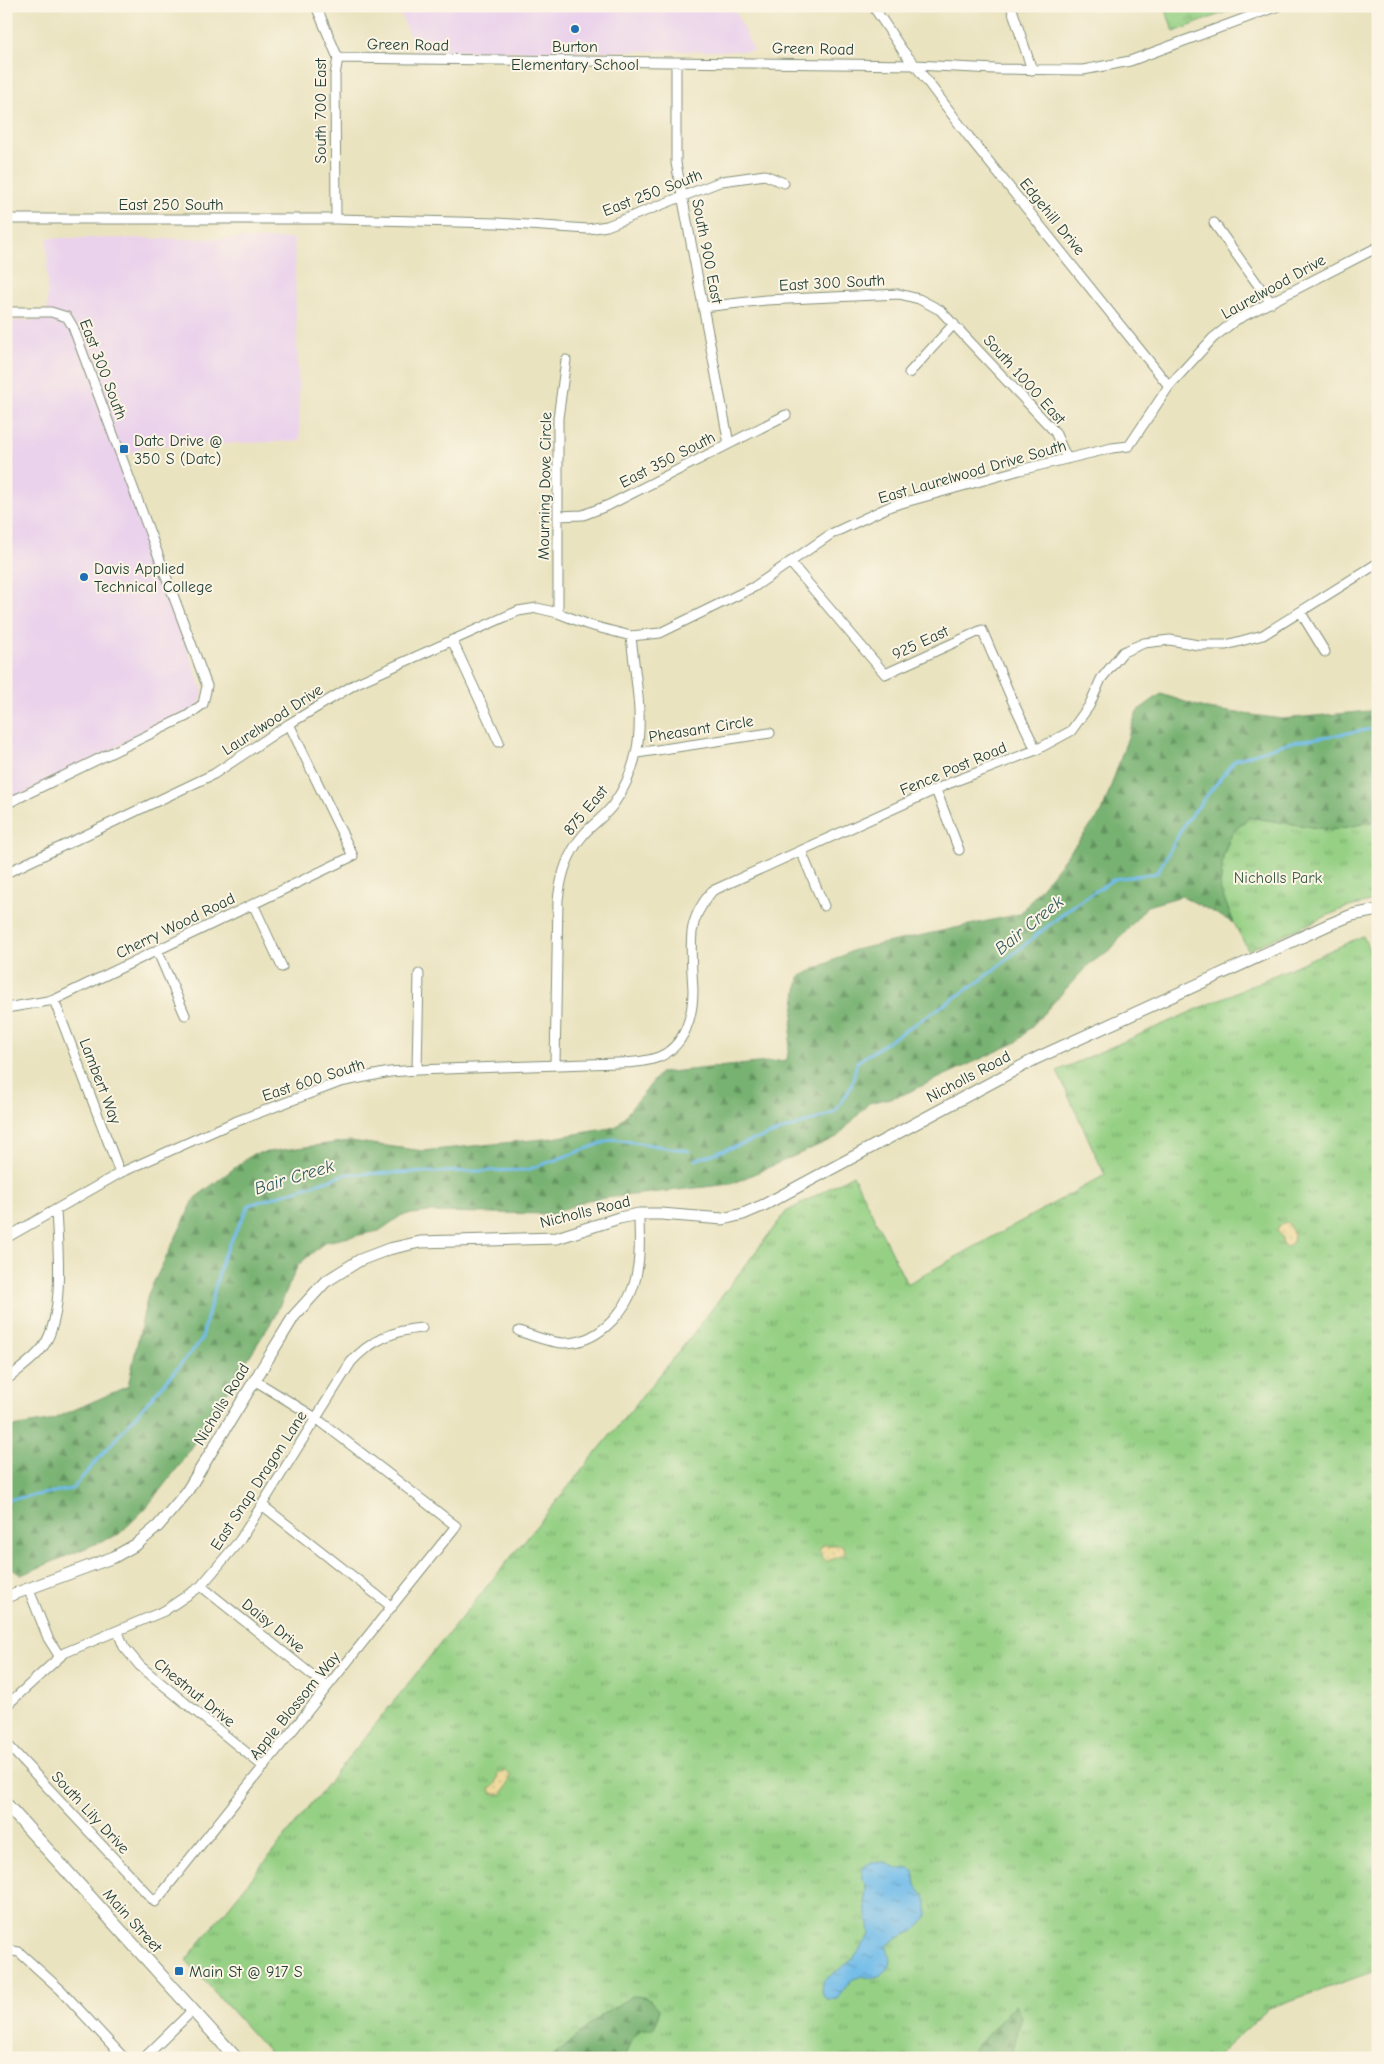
<svg xmlns="http://www.w3.org/2000/svg" width="1384" height="2064" font-family="'Comic Neue',sans-serif">
	<style>
		.built { fill: #ead1ec }
		.grass { fill: url(#grass-tufts); stroke: #5a865c }
		.forest { fill: url(#forest-firs); stroke: #4c7853 }
		.sand { fill: url(#sand-dots); stroke: #868c69 }
		.water { fill: url(#water-ripples); stroke: #477c8e }
		.lines { fill: none; stroke-linecap: round; stroke-linejoin: round }
		.stream { stroke: #6fbbe9; stroke-width: 3 }
		.minor-casing { stroke: #84907a; stroke-width: 11 }
		.tertiary-casing { stroke: #84907a; stroke-width: 13 }
		.secondary-casing { stroke: #84907a; stroke-width: 14 }
		.minor { stroke: #fff; stroke-width: 9 }
		.tertiary { stroke: #fff; stroke-width: 11 }
		.secondary { stroke: #fff; stroke-width: 12 }
		.poi-dot { fill: #1f6fb2; stroke: #fcf5e5; stroke-width: 2 }
		.labels { text-anchor: middle; stroke-width: 4; stroke-linejoin: round; paint-order: stroke }
		.street-label { font-size: 16px; fill: #1f3d34; stroke: #fcf5e5 }
		.poi-label { font-size: 16px; fill: #1f3d34; stroke: #fcf5e5; text-anchor: start }
		.park-label { font-size: 16px; fill: #375a44; stroke: #fcf5e5 }
		.water-label { font-size: 18px; font-style: italic; fill: #335c61; stroke: #fcf5e5 }
	</style>
	<defs>
		<pattern id="grass-tufts" width="24" height="20" patternUnits="userSpaceOnUse" patternTransform="scale(1.25)"><rect width="24" height="20" fill="#95d084"/><path d="M3 7l-1-3M5 7V3M7 7l1-3M15 17l-1-3M17 17v-4M19 17l1-3" fill="none" stroke="#79aa6d"/></pattern>
		<pattern id="forest-firs" width="22" height="20" patternUnits="userSpaceOnUse" patternTransform="scale(1.25)"><rect width="22" height="20" fill="#78b272"/><path d="M5 1l3.5 6h-7zM16 11l3.5 6h-7z" fill="#62925e"/></pattern>
		<pattern id="sand-dots" width="8" height="8" patternUnits="userSpaceOnUse" patternTransform="scale(1.25)"><rect width="8" height="8" fill="#eeda9e"/><path d="M2 2h.1M6 6h.1" fill="none" stroke="#ccbc89" stroke-width="1.8" stroke-linecap="round"/></pattern>
		<pattern id="water-ripples" width="26" height="14" patternUnits="userSpaceOnUse" patternTransform="scale(1.25)"><rect width="26" height="14" fill="#6fbbe9"/><path d="M2 4q2-2 4 0t4 0M15 11q2-2 4 0t4 0" fill="none" stroke="#5b99be"/></pattern>
	</defs>
	<rect width="100%" height="100%" fill="#fcf5e5"/>
	<filter id="ink" filterUnits="userSpaceOnUse"><feTurbulence type="fractalNoise" baseFrequency=".02" numOctaves="2"/><feDisplacementMap in="SourceGraphic" scale="10" xChannelSelector="R" yChannelSelector="G"/><feConvolveMatrix kernelMatrix="1 2 1 2 8 2 1 2 1" color-interpolation-filters="sRGB"/></filter>
	<filter id="wash" filterUnits="userSpaceOnUse"><feTurbulence type="fractalNoise" baseFrequency=".0096" numOctaves="4" result="noise"/><feDisplacementMap in="SourceGraphic" scale="20" xChannelSelector="R" yChannelSelector="G"/><feGaussianBlur stdDeviation="1.12" result="paint"/><feColorMatrix in="noise" values="0 0 0 0 0 0 0 0 0 0 0 0 0 0 0 0 0 1.4 0 .05"/><feComposite in="paint" operator="in"/></filter>
	<g filter="url(#wash)">
		<rect width="100%" height="100%" fill="#eae3c0"/>
		<path class="built" d="M 397,6 L 733,6 L 754,51 L 416,51 Z
			M 47,238 L 294,239 L 300,441 L 143,446 L 119,461 L 203,692 L 199,706 L 6,802 L 6,321 L 47,320 Z"/>
		<path class="grass" d="M 1164,6 L 1241,6 L 1174,32 Z
			M 1249,817 L 1331,830 L 1378,821 L 1378,900 L 1345,908 L 1248,950 L 1234,923 L 1220,889 L 1223,856 L 1232,833 Z
			M 1363,936 L 1378,970 L 1378,1970 L 1269,2008 L 1215,2058 L 274,2058 L 186,1960 L 444,1639 L 685,1344 L 786,1212 L 853,1175 L 907,1284 L 1105,1175 L 1057,1071 Z"/>
		<path class="forest" d="M 1161,694 L 1207,709 L 1282,719 L 1370,711 L 1378,699 L 1378,821 L 1331,830 L 1249,817 L 1232,833 L 1223,856 L 1220,889 L 1234,923 L 1182,896 L 1147,906 L 1111,949 L 1088,965 L 1017,1042 L 902,1095 L 869,1103 L 837,1137 L 731,1184 L 587,1200 L 553,1214 L 430,1212 L 402,1215 L 379,1231 L 325,1242 L 298,1265 L 274,1318 L 179,1466 L 145,1509 L 119,1534 L 21,1575 L 6,1565 L 6,1428 L 49,1421 L 128,1386 L 148,1294 L 195,1198 L 253,1154 L 350,1141 L 423,1151 L 553,1138 L 616,1127 L 660,1073 L 787,1060 L 799,977 L 854,950 L 1020,914 L 1102,812 L 1137,711 Z
			M 632,1996 C 645,1996 651,1999 659,2009 L 658,2019 L 653,2029 L 640,2029 L 630,2043 L 624,2058 L 551,2058 L 599,2017 Z
			M 1016,2004 L 1021,2017 L 1013,2051 L 1009,2058 L 966,2058 Z"/>
		<path class="sand" d="M 1283,1223 L 1289,1224 L 1294,1235 L 1293,1242 L 1287,1247 L 1283,1245 L 1282,1238 L 1277,1230 L 1279,1226 Z
			M 823,1545 L 843,1545 L 845,1550 L 845,1554 L 828,1561 L 824,1561 L 819,1551 Z
			M 505,1771 L 510,1774 C 511,1779 505,1791 501,1794 L 492,1794 L 490,1789 L 496,1784 L 498,1774 Z"/>
		<path class="water" d="M 883,1862 L 899,1869 L 906,1867 L 914,1870 L 916,1885 L 927,1901 L 927,1916 C 915,1937 902,1932 887,1946 L 891,1963 L 888,1969 L 879,1976 L 870,1978 L 862,1976 L 851,1980 L 837,1999 L 826,1999 L 821,1992 L 822,1982 L 852,1960 L 870,1935 L 869,1924 L 865,1907 L 866,1889 L 862,1874 L 862,1868 L 870,1863 Z"/>
		<g class="lines">
			<path class="stream" d="M 695,1160 L 834,1113 L 851,1087 L 857,1062 L 980,981 L 1070,908 L 1114,879 L 1157,873 L 1185,823 L 1235,760 L 1287,743 L 1378,728
				M 6,1500 L 72,1489 L 201,1341 L 223,1257 L 249,1205 L 347,1174 L 527,1170 L 614,1139 L 689,1151"/>
		</g>
	</g>
	<g filter="url(#ink)">
		<g class="lines">
			<g class="minor-casing">
				<path id="minor" d="M 316,6 L 338,58 L 335,75 L 336,219
					M 873,6 L 903,51 L 915,65 L 969,137 L 1169,386
					M 1011,6 L 1032,70
					M 338,58 L 915,65 L 995,69 L 1083,70 L 1130,61 L 1278,6
					M 676,62 L 676,163 L 729,444
					M 6,219 L 336,219 L 497,223 L 588,229 L 607,226 L 722,181 L 765,175 L 784,183
					M 1214,223 L 1271,303
					M 703,307 L 766,300 L 899,294 L 919,299 L 940,310 L 1055,432 L 1067,459
					M 6,312 L 51,312 L 67,317 L 73,327 L 207,686 L 203,704 L 187,716 L 6,804
					M 909,373 L 954,324
					M 558,516 L 583,515 L 609,505 L 786,415
					M 790,562 L 885,674 L 982,630 L 1013,702 L 1036,750
					M 558,613 L 558,418 L 566,360
					M 1301,613 L 1325,652
					M 452,640 L 499,742
					M 637,753 L 770,733
					M 936,790 L 959,850
					M 801,851 L 824,906
					M 6,873 L 214,774 L 289,724 L 357,683 L 518,611 L 537,608 L 558,613 L 589,625 L 631,636 L 660,633 L 754,587 L 831,534 L 891,506 L 1020,470 L 1112,448 L 1129,446 L 1169,386 L 1213,338 L 1236,320 L 1378,247
					M 253,904 L 282,967
					M 157,950 L 185,1015
					M 54,1000 L 120,1173
					M 6,1008 L 54,1000 L 353,856 L 289,724
					M 555,1065 L 558,900 C 561,875 567,854 584,834 C 593,824 605,816 613,805 C 653,748 637,699 631,636
					M 417,1070 L 419,974
					M 6,1238 L 120,1173 L 232,1123 L 340,1082 L 390,1072 L 417,1070 L 617,1063 C 630,1063 646,1062 659,1057 C 685,1046 693,1016 693,990 C 692,971 690,951 692,932 C 694,916 702,903 712,891 L 950,783 L 1036,750 L 1071,731 L 1089,706 L 1101,679 L 1123,652 L 1144,643 L 1170,640 L 1198,645 L 1226,645 L 1263,635 L 1378,563
					M 519,1331 C 533,1336 548,1342 563,1343 C 601,1344 632,1306 637,1271 C 641,1253 639,1233 639,1214
					M 6,1380 C 17,1371 29,1363 39,1352 C 66,1323 58,1249 56,1211
					M 262,1505 L 392,1607
					M 201,1586 L 327,1687
					M 29,1590 L 48,1638 L 60,1657
					M 118,1632 L 124,1647 L 140,1666 L 264,1767
					M 6,1706 L 64,1653 L 164,1611 L 201,1586 L 240,1540 L 351,1362 C 370,1341 393,1330 422,1328
					M 6,1743 L 155,1902 L 456,1526 L 316,1418 L 254,1380
					M 6,1950 L 19,1952 L 61,1990 L 124,2058
					M 144,2058 L 193,2010
					M 1375,2058 L 1378,2056"/>
			</g>
			<g class="tertiary-casing">
				<path id="tertiary" d="M 6,1597 L 114,1557 L 137,1544 L 158,1526 L 186,1493 L 294,1316 L 325,1282 L 360,1260 L 389,1249 L 420,1242 L 557,1238 L 619,1218 L 639,1214 L 661,1214 L 723,1219 L 743,1214 L 764,1205 L 1037,1058 L 1330,924 L 1352,915 L 1378,910"/>
			</g>
			<g class="secondary-casing">
				<path id="secondary" d="M 6,1804 L 236,2058"/>
			</g>
			<use href="#minor" class="minor"/>
			<use href="#tertiary" class="tertiary"/>
			<use href="#secondary" class="secondary"/>
		</g>
	</g>
	<g class="poi-dot">
		<circle cx="575" cy="29" r="5"/>
		<rect x="119" y="444" width="10" height="10" rx="2.5"/>
		<circle cx="84" cy="577" r="5"/>
		<rect x="174" y="1966" width="10" height="10" rx="2.5"/>
	</g>
	<g class="labels">
		<g class="street-label">
			<text transform="translate(408 44) rotate(1)" y="6">Green Road</text>
			<text transform="translate(813 48) rotate(1)" y="6">Green Road</text>
			<text transform="translate(320 111) rotate(-90)" y="6">South 700 East</text>
			<text transform="translate(652 192) rotate(-21)" y="6">East 250 South</text>
			<text x="171" y="210">East 250 South</text>
			<text transform="translate(1053 216) rotate(51)" y="6">Edgehill Drive</text>
			<text transform="translate(708 251) rotate(79)" y="6">South 900 East</text>
			<text transform="translate(832 282) rotate(-3)" y="6">East 300 South</text>
			<text transform="translate(1273 286) rotate(-29)" y="6">Laurelwood Drive</text>
			<text transform="translate(104 369) rotate(69)" y="6">East 300 South</text>
			<text transform="translate(1025 379) rotate(48)" y="6">South 1000 East</text>
			<text transform="translate(667 459) rotate(-27)" y="6">East 350 South</text>
			<text transform="translate(972 471) rotate(-16)" y="6">East Laurelwood Drive South</text>
			<text transform="translate(544 486) rotate(-89)" y="6">Mourning Dove Circle</text>
			<text transform="translate(920 642) rotate(-25)" y="6">925 East</text>
			<text transform="translate(272 719) rotate(-33)" y="6">Laurelwood Drive</text>
			<text transform="translate(701 728) rotate(-9)" y="6">Pheasant Circle</text>
			<text transform="translate(953 768) rotate(-23)" y="6">Fence Post Road</text>
			<text transform="translate(585 810) rotate(-50)" y="6">875 East</text>
			<text transform="translate(175 925) rotate(-26)" y="6">Cherry Wood Road</text>
			<text transform="translate(968 1076) rotate(-28)" y="6">Nicholls Road</text>
			<text transform="translate(313 1079) rotate(-18)" y="6">East 600 South</text>
			<text transform="translate(101 1081) rotate(69)" y="6">Lambert Way</text>
			<text transform="translate(585 1211) rotate(-14)" y="6">Nicholls Road</text>
			<text transform="translate(221 1404) rotate(-59)" y="6">Nicholls Road</text>
			<text transform="translate(258 1480) rotate(-57)" y="6">East Snap Dragon Lane</text>
			<text transform="translate(274 1625) rotate(39)" y="6">Daisy Drive</text>
			<text transform="translate(195 1692) rotate(39)" y="6">Chestnut Drive</text>
			<text transform="translate(294 1705) rotate(-51)" y="6">Apple Blossom Way</text>
			<text transform="translate(91 1812) rotate(47)" y="6">South Lily Drive</text>
			<text transform="translate(133 1920) rotate(48)" y="6">Main Street</text>
		</g>
		<g class="poi-label">
			<text x="575" y="52" text-anchor="middle">Burton<tspan x="575" dy="18">Elementary School</tspan></text>
			<text x="134" y="446">Datc Drive @<tspan x="134" dy="18">350 S (Datc)</tspan></text>
			<text x="94" y="574">Davis Applied<tspan x="94" dy="18">Technical College</tspan></text>
			<text x="189" y="1977">Main St @ 917 S</text>
		</g>
		<g class="park-label">
			<text x="1278" y="883">Nicholls Park</text>
		</g>
		<g class="water-label">
			<text transform="translate(1029 925) rotate(-39)" y="6">Bair Creek</text>
			<text transform="translate(294 1177) rotate(-17)" y="6">Bair Creek</text>
		</g>
	</g>
	<rect width="1384" height="2064" fill="none" stroke="#fcf5e5" stroke-width="25"/>
</svg>
